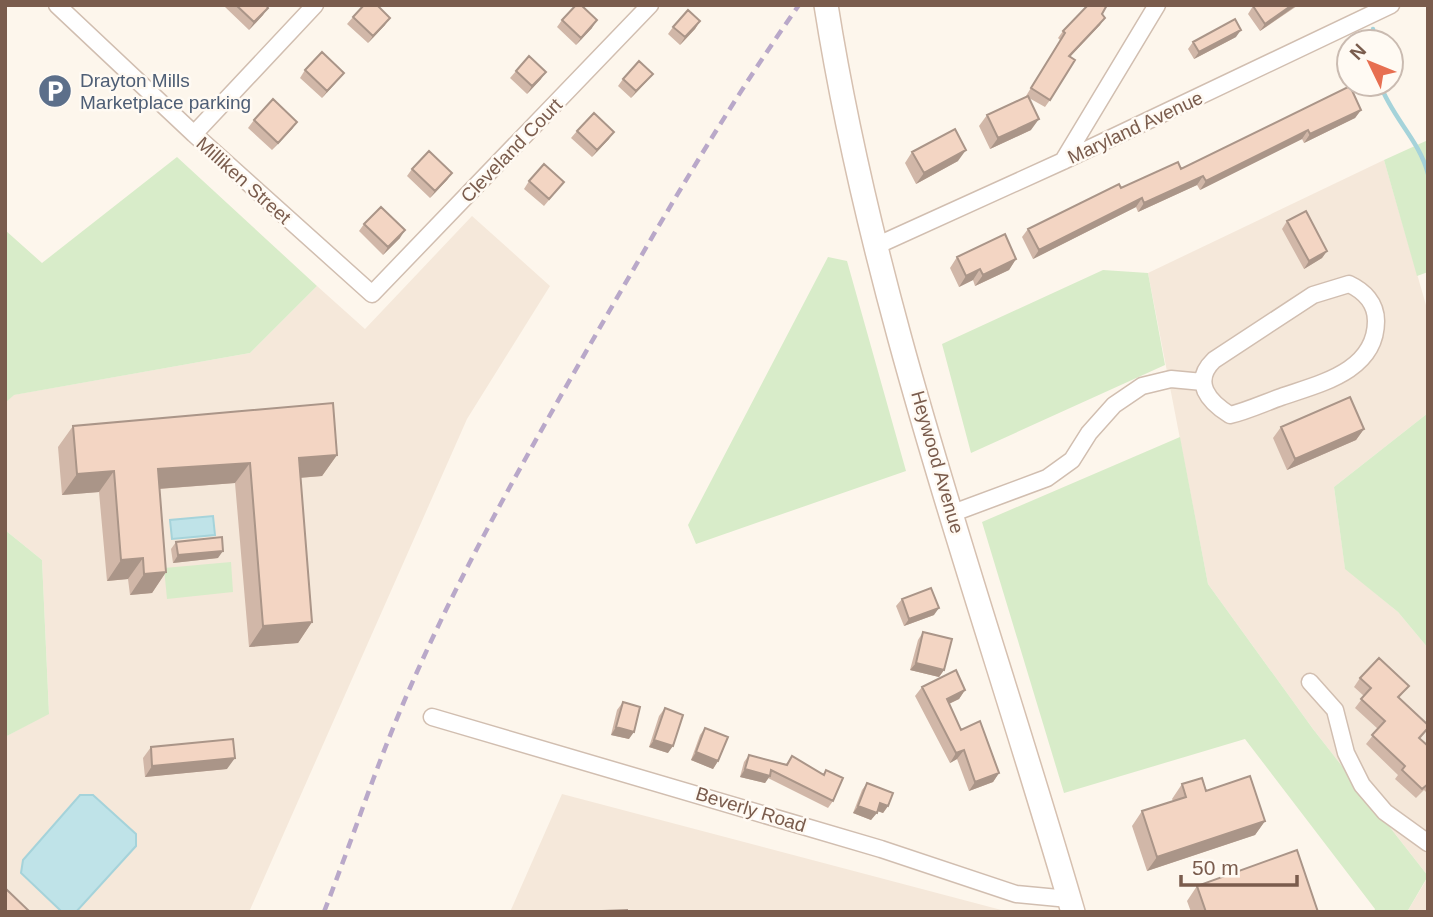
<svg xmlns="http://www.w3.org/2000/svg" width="1433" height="917" font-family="Helvetica,sans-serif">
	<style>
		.residential { fill: #f5e8da }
		.green { fill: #d8ecc9 }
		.water { fill: #bfe3e8; stroke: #a5d3da; stroke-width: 2 }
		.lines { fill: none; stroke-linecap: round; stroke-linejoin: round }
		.stream { stroke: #a5d3da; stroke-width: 4.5 }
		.street-casing { stroke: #d1beb0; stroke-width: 19 }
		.secondary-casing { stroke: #d6c0b0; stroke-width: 26 }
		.street { stroke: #fff; stroke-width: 16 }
		.secondary { stroke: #fff; stroke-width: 23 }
		.rail { stroke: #b9a8c9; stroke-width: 4.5; stroke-dasharray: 10 7; stroke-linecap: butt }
		.wall { fill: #d1b7a8 }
		.shaded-wall { fill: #aa9588 }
		.building { fill: #f3d5c3; stroke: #aa9588; stroke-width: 2 }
		.labels { text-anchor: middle; stroke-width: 5; stroke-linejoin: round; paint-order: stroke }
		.service-label { font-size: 19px; fill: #4e5e75; stroke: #fffaf3; text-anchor: start }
		.street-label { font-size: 19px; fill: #7a5c4d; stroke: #fffaf3 }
	</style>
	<rect width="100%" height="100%" fill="#fdf6ec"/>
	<path class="residential" d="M 1384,160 L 1428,312 L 1428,413 L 1334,487 L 1345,568 L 1398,612 L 1428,648 L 1428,876 L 1313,729 L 1208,584 L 1148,273 Z
		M 472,216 L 550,286 L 467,419 L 249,912 L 5,912 L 5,737 L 49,713 L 42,560 L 5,530 L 5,403 L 13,395 L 250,353 L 317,286 L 365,329 Z
		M 562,794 L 1009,912 L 510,912 Z
		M 1428,877 L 1428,912 L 1407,912 Z"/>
	<path class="green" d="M 1428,140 L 1428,272 L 1417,276 L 1384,160 Z
		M 177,157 L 317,286 L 250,353 L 14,395 L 5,403 L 5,230 L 42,263 Z
		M 828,257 L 847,261 L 906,471 L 696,544 L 688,525 Z
		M 1103,270 L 1148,273 L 1165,365 L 971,453 L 942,344 Z
		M 1428,413 L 1428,648 L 1398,612 L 1345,569 L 1334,487 Z
		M 1180,437 L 1208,584 L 1313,729 L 1428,876 L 1407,912 L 1374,912 L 1375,909 L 1245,739 L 1064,793 L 982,522 Z
		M 5,530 L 42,560 L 49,714 L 5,737 Z
		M 231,562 L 233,592 L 167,599 L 164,568 Z"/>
	<path class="water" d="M 213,516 L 215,535 L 172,539 L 170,520 Z
		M 80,795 L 93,795 L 136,834 L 136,846 L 76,912 L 61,911 L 21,873 L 23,860 Z"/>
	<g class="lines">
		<path class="stream" d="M 1373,29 L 1375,42
			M 1380,84 C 1391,116 1420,141 1428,174"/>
		<g class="street-casing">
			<path id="street" d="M 57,5 L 194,134 L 372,294 L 650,5
				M 194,134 L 315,5
				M 1063,161 L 1157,5
				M 878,245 L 1063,161 L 1391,5
				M 1349,284 C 1364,291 1376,303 1376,321 C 1376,372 1318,384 1281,397 C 1264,403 1247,411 1230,415 C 1209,402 1191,382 1214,360 L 1313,295 Z
				M 953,513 L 1047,478 L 1072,460 L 1089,433 L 1114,405 L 1142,386 L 1171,379 L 1203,382
				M 1310,682 L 1335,710 L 1346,753 L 1362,785 L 1385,812 L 1428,843
				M 432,717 L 881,849 L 1016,894 L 1069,899"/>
		</g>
		<g class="secondary-casing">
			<path id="secondary" d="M 826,5 C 875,315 986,612 1073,912"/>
		</g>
		<use href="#street" class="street"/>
		<use href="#secondary" class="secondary"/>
		<path class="rail" d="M 324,912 C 351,843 374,772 403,704 C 456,579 524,460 591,343 C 657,228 723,113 799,5"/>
	</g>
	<path class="wall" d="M 226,5 L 266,5 L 263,15 L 249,30 L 225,7 Z
		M 1253,6 L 1297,6 L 1260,31 L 1248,14 Z
		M 1102,14 L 1100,25 L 1070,57 L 1050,100 L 1045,107 L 1029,98 L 1031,130 L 990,149 L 979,126 L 987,115 L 1027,96 L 1026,96 L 1060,40 L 1058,38 L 1063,31 Z
		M 353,17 L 385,25 L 368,43 L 347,24 Z
		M 562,20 L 592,28 L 576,45 L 557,27 Z
		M 700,21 L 695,29 L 680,45 L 668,34 L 673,27 Z
		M 1236,37 L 1194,59 L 1188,49 L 1193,42 Z
		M 305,70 L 338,80 L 322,98 L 300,78 Z
		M 516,71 L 541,79 L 527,94 L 510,78 Z
		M 623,79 L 647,81 L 631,98 L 618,86 Z
		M 1361,110 L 1355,118 L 1304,143 L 1302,139 L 1200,190 L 1197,185 L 1138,212 L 1136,207 L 1033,259 L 1022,237 L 1028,229 L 1121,188 L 1181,169 Z
		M 254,120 L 297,122 L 292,129 L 272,150 L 248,128 Z
		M 577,131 L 609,139 L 592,157 L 571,138 Z
		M 912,152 L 958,161 L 916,184 L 905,163 Z
		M 412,169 L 452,173 L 447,180 L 430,198 L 407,176 Z
		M 529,181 L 564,182 L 544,206 L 524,189 Z
		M 1287,221 L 1327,251 L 1322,258 L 1304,269 L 1282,229 Z
		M 364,224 L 400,238 L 383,255 L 359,231 Z
		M 957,257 L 1016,259 L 1009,270 L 975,286 L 973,280 L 959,287 L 950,268 Z
		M 73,426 L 337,455 L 322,476 L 300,478 L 312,622 L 298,643 L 249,647 L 235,483 L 159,489 L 166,572 L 152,593 L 130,595 L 128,579 L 107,581 L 99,492 L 62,495 L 58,447 Z
		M 1281,427 L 1364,429 L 1356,440 L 1287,470 L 1273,438 Z
		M 176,542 L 218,558 L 173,563 L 171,549 Z
		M 902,599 L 934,615 L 904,626 L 896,606 Z
		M 923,632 L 944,670 L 939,677 L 910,670 L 918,640 Z
		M 1360,678 L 1409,686 L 1399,698 L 1428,729 L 1420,739 L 1428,746 L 1428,794 L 1424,790 L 1416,798 L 1395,779 L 1398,775 L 1366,744 L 1378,729 L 1355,708 L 1364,696 L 1354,687 Z
		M 922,687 L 965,690 L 959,699 L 949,704 L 961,730 L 999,773 L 993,782 L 969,791 L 957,759 L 950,763 L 915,696 Z
		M 623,702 L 629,739 L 611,735 L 617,710 Z
		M 665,708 L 668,753 L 649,747 L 659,716 Z
		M 705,728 L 718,761 L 713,769 L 691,760 L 700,735 Z
		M 151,747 L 227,769 L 145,777 L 143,758 Z
		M 749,755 L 786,764 L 792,756 L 823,774 L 826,770 L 833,801 L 828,808 L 768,778 L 765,783 L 740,777 L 744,762 Z
		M 867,783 L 888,806 L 883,813 L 877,811 L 871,820 L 853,813 L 862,790 Z
		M 1182,784 L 1206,791 L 1265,821 L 1255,835 L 1147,871 L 1132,826 L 1142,811 L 1173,801 L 1172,799 Z
		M 1197,886 L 1318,912 L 1191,912 L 1187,901 Z"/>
	<path class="shaded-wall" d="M 1292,5 L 1297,5 L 1260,31 L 1265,24 Z
		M 268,8 L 263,15 L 249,30 L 254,22 Z
		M 390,18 L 385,25 L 368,43 L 373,36 Z
		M 1105,18 L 1100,25 L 1063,64 L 1069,56 Z
		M 597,20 L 592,28 L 576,45 L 581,38 Z
		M 700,21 L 695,29 L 680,45 L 685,37 Z
		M 1241,30 L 1236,37 L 1194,59 L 1199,52 Z
		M 546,72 L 541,79 L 527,94 L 532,86 Z
		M 344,73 L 338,80 L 322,98 L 327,91 Z
		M 653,74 L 647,81 L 631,98 L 636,91 Z
		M 1361,110 L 1355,118 L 1304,143 L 1310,134 Z
		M 1039,119 L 1031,130 L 990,149 L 998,138 Z
		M 297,122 L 292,129 L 272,150 L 278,143 Z
		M 1308,130 L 1302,139 L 1200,190 L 1206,181 Z
		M 614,132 L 609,139 L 592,157 L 597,150 Z
		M 966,150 L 958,161 L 916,184 L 924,173 Z
		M 452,173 L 447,180 L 430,198 L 435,191 Z
		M 1203,176 L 1197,185 L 1138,212 L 1144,203 Z
		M 1142,198 L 1136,207 L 1033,259 L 1039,250 Z
		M 405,230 L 400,238 L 383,255 L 388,247 Z
		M 1327,251 L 1322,258 L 1304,269 L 1309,261 Z
		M 1016,259 L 1009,270 L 975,286 L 983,275 Z
		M 980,269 L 973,280 L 959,287 L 966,276 Z
		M 1364,429 L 1356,440 L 1287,470 L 1295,459 Z
		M 337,455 L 322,476 L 284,479 L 299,458 Z
		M 250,463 L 235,483 L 143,490 L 158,469 Z
		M 114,471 L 99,492 L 62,495 L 77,474 Z
		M 223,551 L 218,558 L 173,563 L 178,555 Z
		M 143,558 L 128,579 L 107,581 L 121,560 Z
		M 166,572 L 152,593 L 130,595 L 144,574 Z
		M 939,608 L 934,615 L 904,626 L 909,619 Z
		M 312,622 L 298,643 L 249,647 L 263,626 Z
		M 916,663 L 944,670 L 939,677 L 910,670 Z
		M 965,690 L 959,699 L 940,708 L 947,699 Z
		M 616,727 L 634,732 L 629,739 L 611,735 Z
		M 654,740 L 673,746 L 668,753 L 649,747 Z
		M 964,750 L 957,759 L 950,763 L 956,753 Z
		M 696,752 L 718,761 L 713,769 L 691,760 Z
		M 235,758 L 227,769 L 145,777 L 152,766 Z
		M 745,769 L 770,776 L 765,783 L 740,777 Z
		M 999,773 L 993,782 L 969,791 L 975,782 Z
		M 880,803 L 888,806 L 883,813 L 875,810 Z
		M 858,806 L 877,813 L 871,820 L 853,813 Z
		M 1265,821 L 1255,835 L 1147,871 L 1157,857 Z"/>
	<path class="building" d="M 236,5 L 266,5 L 268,8 L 254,22 Z
		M 364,5 L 377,5 L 390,18 L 373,36 L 353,17 Z
		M 576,5 L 581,5 L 597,20 L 581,38 L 562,20 Z
		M 1088,5 L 1107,5 L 1102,14 L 1105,18 L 1069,56 L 1075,60 L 1050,100 L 1031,88 L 1065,33 L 1063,31 Z
		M 1255,5 L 1292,5 L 1265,24 L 1253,6 Z
		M 688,10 L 700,21 L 685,37 L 673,27 Z
		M 1235,19 L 1241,30 L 1199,52 L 1193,42 Z
		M 322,52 L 344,73 L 327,91 L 305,70 Z
		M 529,56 L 546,72 L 532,86 L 516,71 Z
		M 639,61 L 653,74 L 636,91 L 623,79 Z
		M 1350,86 L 1361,110 L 1310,134 L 1308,130 L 1206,181 L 1203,176 L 1144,203 L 1142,198 L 1039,250 L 1028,229 L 1119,184 L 1121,188 L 1178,162 L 1181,169 Z
		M 1028,96 L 1039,119 L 998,138 L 987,115 Z
		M 273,99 L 297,122 L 278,143 L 254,120 Z
		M 594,113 L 614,132 L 597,150 L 577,131 Z
		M 955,129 L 966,150 L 924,173 L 912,152 Z
		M 429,151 L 452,173 L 435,191 L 412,169 Z
		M 544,164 L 564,182 L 549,199 L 529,181 Z
		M 381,207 L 405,230 L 388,247 L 364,224 Z
		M 1306,211 L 1327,251 L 1309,261 L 1287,221 Z
		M 1005,234 L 1016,259 L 983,275 L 980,269 L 966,276 L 957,257 Z
		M 1350,397 L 1364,429 L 1295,459 L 1281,427 Z
		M 333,403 L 337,455 L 299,458 L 312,622 L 263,626 L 250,463 L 158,469 L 166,572 L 144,574 L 143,558 L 121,560 L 114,471 L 77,474 L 73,426 Z
		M 222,537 L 223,551 L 178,555 L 176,542 Z
		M 931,588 L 939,608 L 909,619 L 902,599 Z
		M 923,632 L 952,639 L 944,670 L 916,663 Z
		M 1379,658 L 1409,686 L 1398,697 L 1428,725 L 1428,728 L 1419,738 L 1428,746 L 1428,784 L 1422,789 L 1402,770 L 1405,766 L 1372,735 L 1385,721 L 1361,699 L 1371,688 L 1360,678 Z
		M 956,670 L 965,690 L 947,699 L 961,730 L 980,721 L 999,773 L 975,782 L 964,750 L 956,753 L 922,687 Z
		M 623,702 L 640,707 L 634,732 L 616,727 Z
		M 665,708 L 683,715 L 673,746 L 654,740 Z
		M 705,728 L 728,737 L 718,761 L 696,752 Z
		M 233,739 L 235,758 L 152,766 L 151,747 Z
		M 749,755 L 787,765 L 792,756 L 824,775 L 826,770 L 843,778 L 833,801 L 771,770 L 770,776 L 745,769 Z
		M 1250,776 L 1265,821 L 1157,857 L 1142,811 L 1186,797 L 1182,784 L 1202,778 L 1206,791 Z
		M 867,783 L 893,793 L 888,806 L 880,803 L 877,813 L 858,806 Z
		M 1297,850 L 1318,912 L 1206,912 L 1197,886 Z
		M 5,888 L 30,912 L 5,912 Z
		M 627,910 L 627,912 L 576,912 Z"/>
	<defs>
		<g id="parking-disc" transform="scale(1.75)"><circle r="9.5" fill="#5c6f8a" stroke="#fffaf3"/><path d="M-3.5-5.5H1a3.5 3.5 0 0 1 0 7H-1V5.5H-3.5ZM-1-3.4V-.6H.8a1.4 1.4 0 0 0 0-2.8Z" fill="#fff"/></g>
	</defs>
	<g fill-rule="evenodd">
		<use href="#parking-disc" x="55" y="91"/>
	</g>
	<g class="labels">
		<g class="service-label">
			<text x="80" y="87">Drayton Mills<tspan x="80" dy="22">Marketplace parking</tspan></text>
		</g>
		<g class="street-label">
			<text transform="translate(1135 127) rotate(-25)" y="7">Maryland Avenue</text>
			<text transform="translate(511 150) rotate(-46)" y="7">Cleveland Court</text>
			<text transform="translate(244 180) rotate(42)" y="7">Milliken Street</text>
			<text transform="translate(938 462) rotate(74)" y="7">Heywood Avenue</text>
			<text transform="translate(751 809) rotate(17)" y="7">Beverly Road</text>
		</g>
	</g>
	<rect width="1433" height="917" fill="none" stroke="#7a5c4d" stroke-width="14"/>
	<g transform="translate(1370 63) rotate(313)"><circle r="33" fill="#fffaf3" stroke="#cabbb1" stroke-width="2"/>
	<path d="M0-5L12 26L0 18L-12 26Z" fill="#e76f51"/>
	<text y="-10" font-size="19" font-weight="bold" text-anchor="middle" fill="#7a5c4d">N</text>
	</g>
	<path d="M1181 875v10h116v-10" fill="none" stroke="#7a5c4d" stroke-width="3.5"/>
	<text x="1192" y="875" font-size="21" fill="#7a5c4d" stroke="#fffaf3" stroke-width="5" paint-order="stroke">50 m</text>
</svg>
